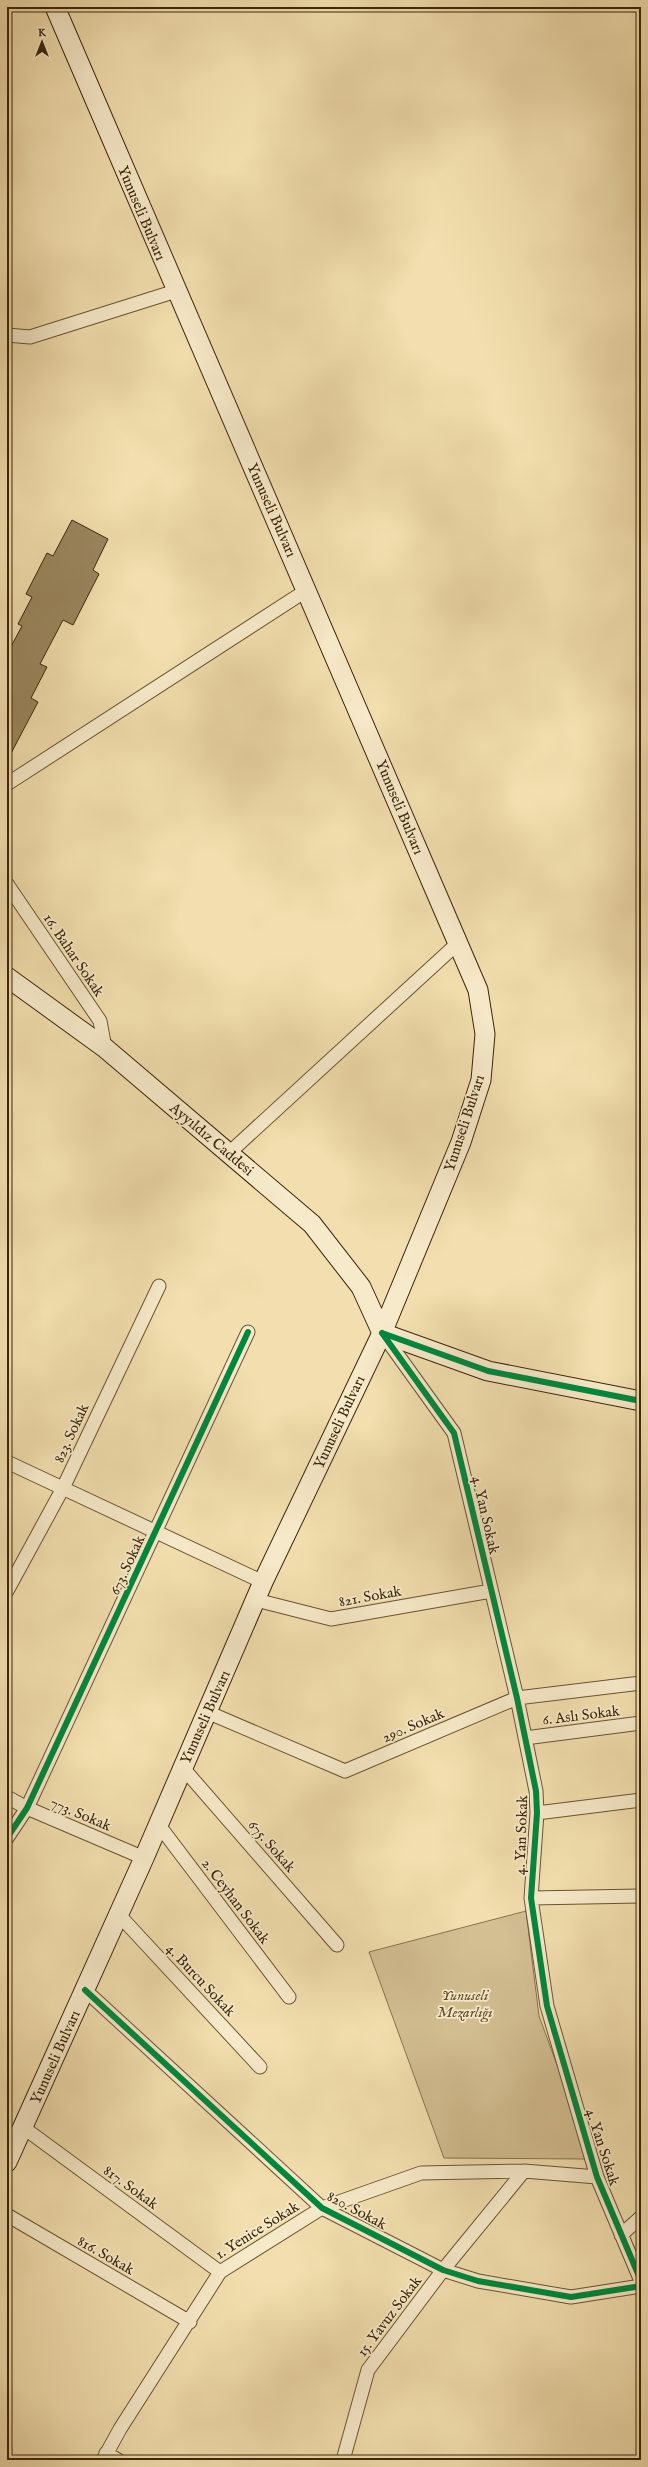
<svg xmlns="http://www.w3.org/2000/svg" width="648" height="2467" font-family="'IM FELL English',serif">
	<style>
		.green { fill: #d3bf92; stroke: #87724e }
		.building { fill: #9a865f; stroke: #3b2609 }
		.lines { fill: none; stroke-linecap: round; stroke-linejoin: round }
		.street-casing { stroke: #695432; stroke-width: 15 }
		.secondary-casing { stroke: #3b2609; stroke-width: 21 }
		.street { stroke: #f7eaca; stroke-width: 13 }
		.secondary { stroke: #f7eaca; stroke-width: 19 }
		.cycleway-casing { stroke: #f7eaca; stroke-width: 8 }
		.cycleway { stroke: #00873e; stroke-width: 6 }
		.labels { text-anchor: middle; stroke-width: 3.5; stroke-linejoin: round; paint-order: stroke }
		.street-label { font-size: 15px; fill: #3b2609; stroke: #f7eaca }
		.park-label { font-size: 15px; font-style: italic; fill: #614c2b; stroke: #f7eaca }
	</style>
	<rect width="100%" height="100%" fill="#f2deae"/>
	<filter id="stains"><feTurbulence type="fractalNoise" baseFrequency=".005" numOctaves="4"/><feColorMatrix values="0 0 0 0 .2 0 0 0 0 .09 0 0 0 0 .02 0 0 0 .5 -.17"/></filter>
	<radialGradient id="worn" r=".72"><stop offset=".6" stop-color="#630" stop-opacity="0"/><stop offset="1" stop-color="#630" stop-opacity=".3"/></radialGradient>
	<path class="green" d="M 526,1911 L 539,2016 L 570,2100 L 585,2159 L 444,2158 L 369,1952 Z"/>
	<path class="building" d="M 72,520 L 108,539 L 93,570 L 99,574 L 73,625 L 63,620 L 40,664 L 47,667 L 31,698 L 38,702 L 7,761 L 7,654 L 22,626 L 18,624 L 32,597 L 26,594 L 47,553 L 53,556 Z"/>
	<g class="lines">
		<g class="street-casing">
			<path id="street" d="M 7,335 L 30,337 L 176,291
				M 7,784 L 307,590
				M 7,884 L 100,1021 L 105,1048
				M 229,1153 L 458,943
				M 382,1333 L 454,1433 L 517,1698 L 536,1791 L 537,1813 L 531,1898 L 547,2006 L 597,2177 L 641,2281
				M 7,1462 L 263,1582
				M 7,1591 L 63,1488 L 159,1286
				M 256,1600 L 331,1619 L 491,1591
				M 207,1712 L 345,1771 L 517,1698 L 641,1683
				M 525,1738 L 641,1723
				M 183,1768 L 337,1945
				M 7,1797 L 27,1808 L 144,1858
				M 537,1813 L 641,1800
				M 158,1824 L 289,1997
				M 7,1838 L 27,1808 L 248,1332
				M 531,1898 L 641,1896
				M 119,1915 L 260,2067
				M 85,1990 L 322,2208 L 443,2270 L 478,2281 L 571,2297 L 641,2286
				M 24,2128 L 220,2272
				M 7,2215 L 190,2322
				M 621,2235 L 641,2217
				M 106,2453 L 118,2460
				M 103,2460 L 120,2429 L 220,2272 L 322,2208 L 421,2173 L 524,2171 L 597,2177
				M 343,2460 L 368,2370 L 443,2270 L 524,2171"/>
		</g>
		<g class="secondary-casing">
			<path id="secondary" d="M 7,977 L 105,1048 L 312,1224 L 361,1287 L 382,1333 L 488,1371 L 641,1401
				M 7,2162 L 144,1858 L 263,1582 L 382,1333 L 461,1142 L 481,1080 L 485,1034 L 478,990 L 55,7"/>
		</g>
		<use href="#street" class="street"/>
		<use href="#secondary" class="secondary"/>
		<g class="cycleway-casing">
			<path id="cycleway" d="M 382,1333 L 454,1433 L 517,1698 L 536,1791 L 537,1813 L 531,1898 L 547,2006 L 597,2177 L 641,2281
				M 382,1333 L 488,1371 L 641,1401
				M 7,1838 L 27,1808 L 248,1332
				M 85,1990 L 322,2208 L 443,2270 L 478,2281 L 571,2297 L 641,2286"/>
		</g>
		<use href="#cycleway" class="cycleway"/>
	</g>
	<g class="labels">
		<g class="street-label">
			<text transform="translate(142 213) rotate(67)" y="5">Yunuseli Bulvarı</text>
			<text transform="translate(272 510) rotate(66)" y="5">Yunuseli Bulvarı</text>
			<text transform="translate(400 807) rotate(67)" y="5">Yunuseli Bulvarı</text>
			<text transform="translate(74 955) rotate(56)" y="5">16. Bahar Sokak</text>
			<text transform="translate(464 1123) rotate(-72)" y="5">Yunuseli Bulvarı</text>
			<text transform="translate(212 1139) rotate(40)" y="5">Ayyıldız Caddesi</text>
			<text transform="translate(339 1422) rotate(-65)" y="5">Yunuseli Bulvarı</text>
			<text transform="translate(71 1433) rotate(-65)" y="5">823. Sokak</text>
			<text transform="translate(486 1515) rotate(77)" y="5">4. Yan Sokak</text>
			<text transform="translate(127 1565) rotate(-65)" y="5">673. Sokak</text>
			<text transform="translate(370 1596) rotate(-10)" y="5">821. Sokak</text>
			<text transform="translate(581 1715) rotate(-7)" y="5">6. Aslı Sokak</text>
			<text transform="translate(205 1717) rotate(-66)" y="5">Yunuseli Bulvarı</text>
			<text transform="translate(413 1725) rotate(-23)" y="5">290. Sokak</text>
			<text transform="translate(81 1814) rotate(23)" y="5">773. Sokak</text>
			<text transform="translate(521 1835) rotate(-88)" y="5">4. Yan Sokak</text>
			<text transform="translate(272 1846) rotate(49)" y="5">675. Sokak</text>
			<text transform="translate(236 1901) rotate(53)" y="5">2. Ceyhan Sokak</text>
			<text transform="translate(201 1980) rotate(47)" y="5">4. Burcu Sokak</text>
			<text transform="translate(55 2057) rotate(-66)" y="5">Yunuseli Bulvarı</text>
			<text transform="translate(603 2147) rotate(72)" y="5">4. Yan Sokak</text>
			<text transform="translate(131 2187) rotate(36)" y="5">817. Sokak</text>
			<text transform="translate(357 2210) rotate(28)" y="5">820. Sokak</text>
			<text transform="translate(257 2230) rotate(-32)" y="5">1. Yenice Sokak</text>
			<text transform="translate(106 2255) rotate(30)" y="5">816. Sokak</text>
			<text transform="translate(389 2316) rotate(-53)" y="5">15. Yavuz Sokak</text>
		</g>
		<g class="park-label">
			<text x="465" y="2000">Yunuseli<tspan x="465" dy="17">Mezarlığı</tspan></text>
		</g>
	</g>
	<rect width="648" height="2467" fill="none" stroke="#f2deae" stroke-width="24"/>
	<rect x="8" y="8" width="632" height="2451" fill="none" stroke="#3b2609" stroke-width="2"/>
	<rect x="12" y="12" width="624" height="2443" fill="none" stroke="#3b2609"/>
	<g transform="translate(42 42)" stroke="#f7eaca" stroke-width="3" paint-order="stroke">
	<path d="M0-3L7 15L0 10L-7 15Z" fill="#3b2609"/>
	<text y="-6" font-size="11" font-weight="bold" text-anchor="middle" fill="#3b2609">K</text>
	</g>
	<rect width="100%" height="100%" filter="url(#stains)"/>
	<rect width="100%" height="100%" fill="url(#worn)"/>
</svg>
